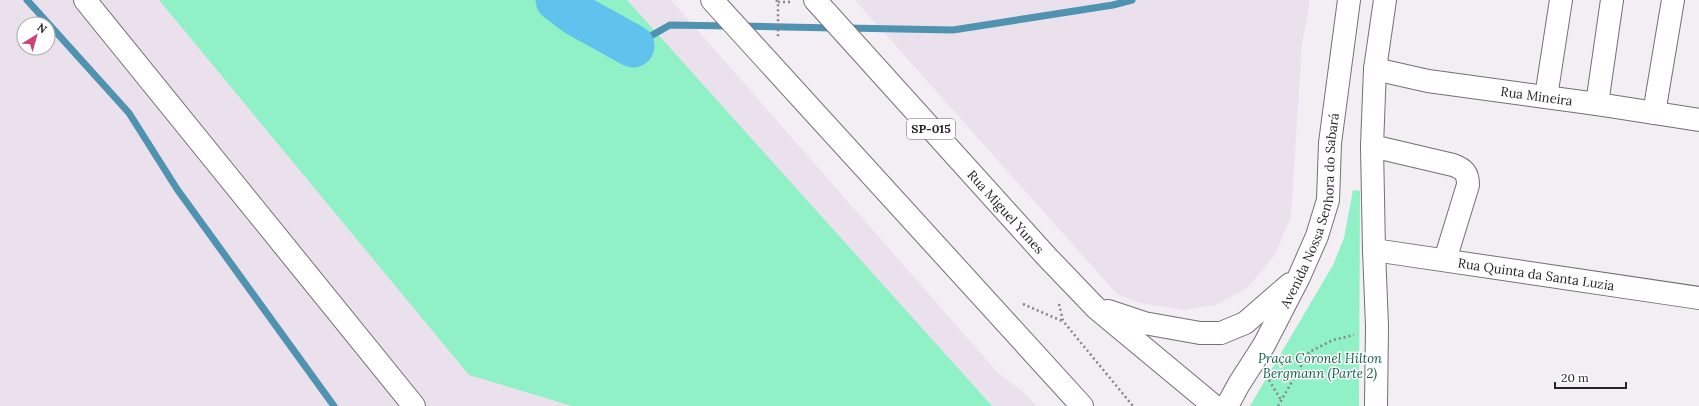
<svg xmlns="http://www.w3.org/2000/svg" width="1699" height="406" font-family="Lora,serif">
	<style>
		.built { fill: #eae1ec; fill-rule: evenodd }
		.green { fill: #90f0c6 }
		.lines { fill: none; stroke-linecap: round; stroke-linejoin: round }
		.stream { stroke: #4f93b1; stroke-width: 7 }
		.river { stroke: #60c3ed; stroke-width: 43 }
		.minor-casing { stroke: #736f74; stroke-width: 24 }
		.major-casing { stroke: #736f74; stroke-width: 24 }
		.path { stroke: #888589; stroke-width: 2.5; stroke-dasharray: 2 3; stroke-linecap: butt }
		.minor { stroke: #fff; stroke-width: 22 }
		.major { stroke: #fff; stroke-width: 22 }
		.labels { text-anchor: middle; stroke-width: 3; stroke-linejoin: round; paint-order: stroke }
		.shield { fill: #fff; stroke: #676667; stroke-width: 1 }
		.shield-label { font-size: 12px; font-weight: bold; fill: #262426 }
		.street-label { font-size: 13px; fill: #262426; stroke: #fff }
		.park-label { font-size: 13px; font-style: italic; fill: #125e43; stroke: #fff }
	</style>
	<rect width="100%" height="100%" fill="#f2eef4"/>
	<path class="built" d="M 0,0 L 671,0 L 998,373 L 1028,396 L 1036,406 L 0,406 ZM 24,24 L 48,24 L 48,48 L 24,48 Z
		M 855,0 L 1310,0 L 1302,44 L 1291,216 L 1275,255 L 1247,288 L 1216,305 L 1183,310 L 1140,303 L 1117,294 Z"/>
	<path class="green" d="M 159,0 L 627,0 L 992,406 L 572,406 L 469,375 Z
		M 1353,190 L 1360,191 L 1359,406 L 1250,406 L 1333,265 L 1344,238 Z"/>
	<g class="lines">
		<path class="stream" d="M 27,0 L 129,113 L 177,189 L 334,406
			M 742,26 L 834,28
			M 846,28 L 953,30 L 1113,5 L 1132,0
			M 633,46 L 670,25 L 730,26"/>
		<path class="river" d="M 557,0 L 577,15 L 633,46"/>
		<g class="minor-casing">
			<g id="minor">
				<path d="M 85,0 L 414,406"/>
				<path id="s1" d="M 1375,69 L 1428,81 L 1597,104 L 1699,120"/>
				<path d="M 1546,97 L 1561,0"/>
				<path d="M 1597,104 L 1612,0"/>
				<path d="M 1654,113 L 1673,0"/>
				<path d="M 1372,146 L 1453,165 C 1464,169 1468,173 1468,185 L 1445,260"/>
				<path id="s2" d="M 1374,250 L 1699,298"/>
			</g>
		</g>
		<g class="major-casing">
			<g id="major">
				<path d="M 712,0 L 1082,406"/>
				<path id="s3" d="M 815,0 L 1047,257 L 1096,308 L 1214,406"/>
				<path d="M 1108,311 L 1144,323 L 1200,333 L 1221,333 L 1245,323 L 1290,284"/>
				<path id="s4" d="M 1227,406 L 1239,384 L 1264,345 L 1299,277 L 1317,236 L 1328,200 L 1330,143 L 1349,0"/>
				<path d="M 1376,406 L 1377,326 L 1374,250 L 1372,146 L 1375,69 L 1385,0"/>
			</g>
		</g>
		<path class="path" d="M 776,0 L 778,2 L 778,38
			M 778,2 L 792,2
			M 1023,304 L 1062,321
			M 1059,304 L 1063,321 L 1133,406
			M 1269,380 L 1281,400
			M 1278,406 L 1309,352 L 1333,340 L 1354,335"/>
		<use href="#minor" class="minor"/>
		<use href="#major" class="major"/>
	</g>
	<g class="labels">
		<rect class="shield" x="907" y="119" width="48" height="20" rx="3"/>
		<g class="shield-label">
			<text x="931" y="133">SP-015</text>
		</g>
		<g class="street-label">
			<text dy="5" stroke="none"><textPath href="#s1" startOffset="164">Rua Mineira</textPath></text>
			<text dy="5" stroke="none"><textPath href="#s4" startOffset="216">Avenida Nossa Senhora do Sabará</textPath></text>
			<text dy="5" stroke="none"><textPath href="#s3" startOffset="285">Rua Miguel Yunes</textPath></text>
			<text dy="5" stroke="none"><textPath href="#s2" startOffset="164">Rua Quinta da Santa Luzia</textPath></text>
		</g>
		<g class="park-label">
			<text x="1320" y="363">Praça Coronel Hilton<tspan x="1320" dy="15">Bergmann (Parte 2)</tspan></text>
		</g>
	</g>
	<g transform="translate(36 36) rotate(37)"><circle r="19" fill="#ffffff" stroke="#a8a7a8"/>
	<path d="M0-3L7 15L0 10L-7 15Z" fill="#cd4277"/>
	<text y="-6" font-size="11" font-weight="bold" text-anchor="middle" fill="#262426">N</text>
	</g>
	<path d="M1555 382v6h71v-6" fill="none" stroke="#262426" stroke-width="2"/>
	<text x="1561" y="382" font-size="12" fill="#262426" stroke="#ffffff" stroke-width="3" paint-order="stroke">20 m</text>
</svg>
